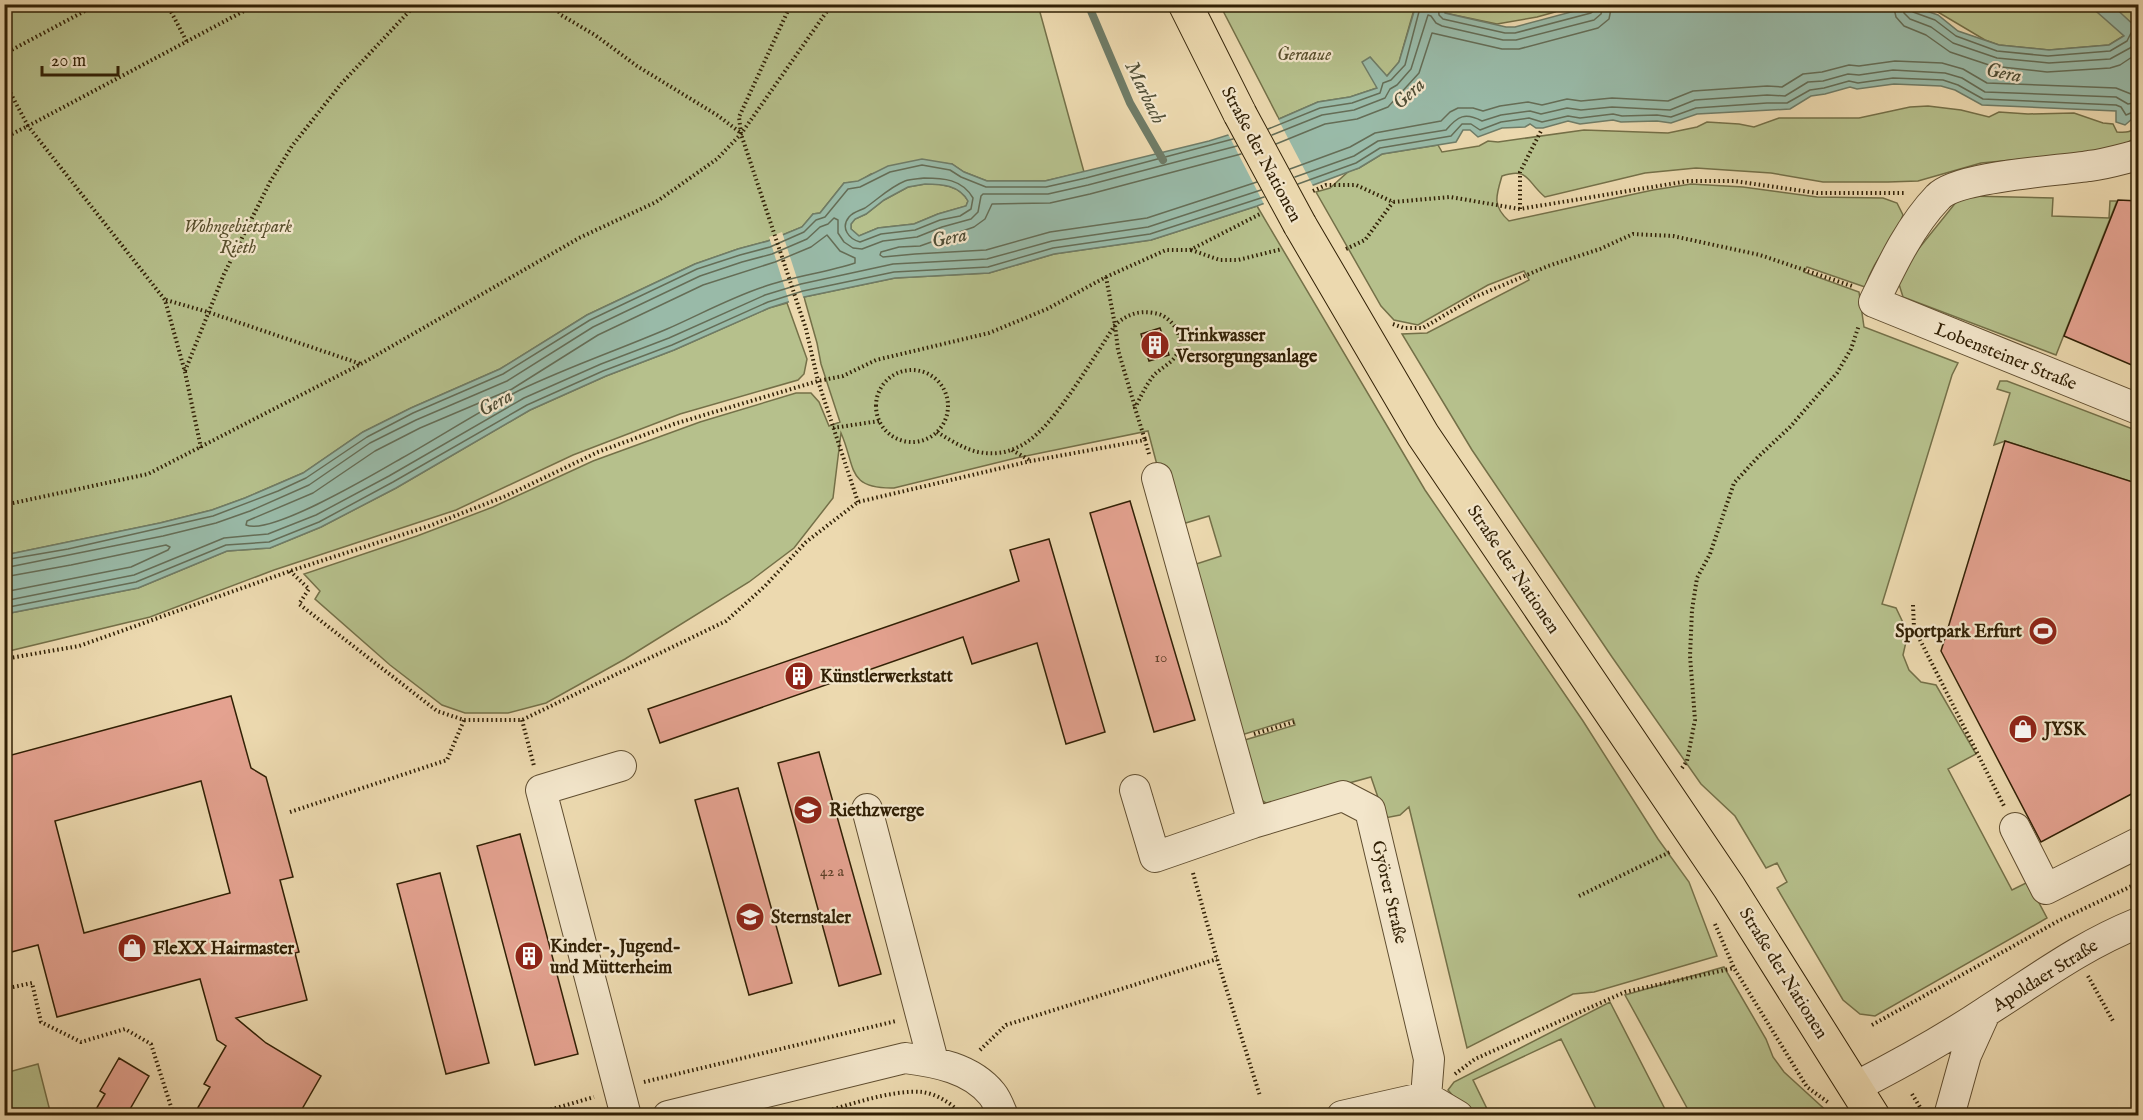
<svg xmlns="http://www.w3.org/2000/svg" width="2143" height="1120" font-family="'IM FELL English',serif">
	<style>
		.green { fill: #b6c08c; stroke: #747048; stroke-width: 1.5 }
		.water { fill: #99baa8; stroke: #6f7c67; stroke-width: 1.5; fill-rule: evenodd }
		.pier { fill: #ecd9af }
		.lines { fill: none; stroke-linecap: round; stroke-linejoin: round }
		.shore { stroke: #656d56; stroke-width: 1.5 }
		.stream { stroke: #6f7c67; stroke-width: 8 }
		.building { fill: #e4a290; stroke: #312005; stroke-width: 1.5; fill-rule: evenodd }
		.minor-casing { stroke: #604e30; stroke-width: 32 }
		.major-casing { stroke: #312005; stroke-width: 35 }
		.path { stroke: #312005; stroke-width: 4; stroke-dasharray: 1.5 3; stroke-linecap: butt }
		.minor { stroke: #f3e6cb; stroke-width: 30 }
		.major { stroke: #ecd9af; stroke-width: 33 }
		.major-bridge-casing { stroke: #312005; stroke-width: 35; stroke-linecap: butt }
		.major-bridge { stroke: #ecd9af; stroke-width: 33 }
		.labels { text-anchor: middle; stroke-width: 4.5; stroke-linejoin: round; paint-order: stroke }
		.number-label { font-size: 15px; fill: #5e4028 }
		.park-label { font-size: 18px; font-style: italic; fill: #59502e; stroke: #f3e6cb }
		.street-label { font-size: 18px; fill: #312005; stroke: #f3e6cb }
		.poi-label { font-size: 18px; font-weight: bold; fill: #312005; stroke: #f3e6cb; text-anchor: start }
		.water-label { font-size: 20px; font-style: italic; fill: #504e36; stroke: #f3e6cb }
	</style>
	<rect width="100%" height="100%" fill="#ecd9af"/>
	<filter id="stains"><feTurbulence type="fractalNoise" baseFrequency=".00333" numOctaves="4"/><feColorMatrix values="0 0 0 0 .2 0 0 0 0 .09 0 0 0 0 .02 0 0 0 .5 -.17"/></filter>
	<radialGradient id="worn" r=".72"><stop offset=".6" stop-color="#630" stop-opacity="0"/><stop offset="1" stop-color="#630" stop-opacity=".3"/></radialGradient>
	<path class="green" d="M 4,5 L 1038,5 L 1084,172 L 1045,181 L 987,181 L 964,172 L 952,164 L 939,163 L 871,174 L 858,182 L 844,183 L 820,213 L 813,214 L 802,227 L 768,241 L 738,249 L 695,264 L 587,315 L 500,369 L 411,408 L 363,432 L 303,473 L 245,498 L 212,510 L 160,523 L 5,555 Z
		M 1220,5 L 1575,5 L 1566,5 L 1555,12 L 1537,17 L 1497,24 L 1445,13 L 1413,13 L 1399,62 L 1386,77 L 1370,57 L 1377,88 L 1350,97 L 1318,102 L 1279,119 Z
		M 1926,5 L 2089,5 L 2125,35 L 2109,45 L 2049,50 L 1999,45 L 1985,40 Z
		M 2111,5 L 2138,5 L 2138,29 Z
		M 1928,106 L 1961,110 L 1989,117 L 1999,112 L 2028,114 L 2074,113 L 2103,123 L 2113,124 L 2117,132 C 2127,133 2132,132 2138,125 L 2138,136 L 2122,146 L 2095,152 L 1981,163 L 1918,181 L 1888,182 L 1823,182 L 1771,173 L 1696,168 L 1645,173 L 1545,197 C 1526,181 1529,167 1502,176 C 1496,196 1492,206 1509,221 L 1653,190 L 1691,184 L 1743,187 L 1817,197 L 1883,198 L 1897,203 L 1903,215 C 1894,241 1874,258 1865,287 L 1807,267 L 1804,272 L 1859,292 L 1864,327 L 1958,363 L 1952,375 L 1882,604 L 1896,608 L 1908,633 L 1903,655 L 1909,670 L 1921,682 L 1936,685 L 1976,754 L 1948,769 L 2012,890 L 2028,882 L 2047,918 L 1875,1016 L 1860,1014 L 1843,1000 L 1777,888 L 1787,882 L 1777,863 L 1766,868 L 1735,816 L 1701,784 L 1612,657 L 1472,450 L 1402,334 L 1427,333 L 1529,280 L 1524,271 L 1488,285 L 1418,325 L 1394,320 L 1381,306 L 1316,192 L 1330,188 L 1349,171 L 1359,168 L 1382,154 L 1438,145 L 1442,152 L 1479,146 L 1488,141 L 1498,142 L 1584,130 L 1668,133 L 1697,127 L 1707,122 L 1739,124 L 1754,127 L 1779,118 L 1859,118 L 1910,107 Z
		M 925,184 C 942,184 959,185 968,201 L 966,206 L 938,214 L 914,224 L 878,228 L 859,236 L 851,229 L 851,224 L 855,219 L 866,214 L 884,200 L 908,187 Z
		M 1969,196 L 2053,198 L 2052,216 L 2109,218 L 2110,201 L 2117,201 L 2056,355 L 1903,297 L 1898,281 L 1912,257 L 1957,201 Z
		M 1257,206 L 1425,490 L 1583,721 L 1658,839 L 1689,882 L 1717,956 L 1594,992 L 1573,994 L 1467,1048 L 1409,807 L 1400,815 L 1385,818 L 1371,777 L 1269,805 L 1255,796 L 1238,742 L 1295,725 L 1293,719 L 1235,737 L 1190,566 L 1221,556 L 1209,516 L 1179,525 L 1161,480 L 1148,431 L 1016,458 L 894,488 C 846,489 856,467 841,433 L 833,498 L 794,548 L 749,582 L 625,659 L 546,703 L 508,713 L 465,713 L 442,705 L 390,665 L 315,599 L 320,591 L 304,574 L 417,536 L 493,507 L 593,461 L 700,422 L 796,393 L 811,393 L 819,402 L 829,426 L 840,422 L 821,364 L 817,343 L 804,297 L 895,278 L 989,273 L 1054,254 L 1151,240 Z
		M 787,303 L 807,359 L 804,374 L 798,380 L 680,414 L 573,455 L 456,510 L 274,570 L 150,617 L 5,652 L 5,614 L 138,588 L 227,551 L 270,548 L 321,527 L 396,488 L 530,410 L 606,376 L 674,350 L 769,308 Z
		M 2000,381 L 2007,381 L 2138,431 L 2138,484 L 2005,441 L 1994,445 L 2010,393 L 1997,389 Z
		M 1724,967 L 1766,1039 L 1773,1057 L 1784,1072 L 1831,1115 L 1691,1115 L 1625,995 Z
		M 1610,1002 L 1668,1115 L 1599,1115 L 1561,1039 L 1473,1080 L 1490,1115 L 1469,1115 L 1448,1090 L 1454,1082 Z
		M 38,1064 L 51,1115 L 5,1115 L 5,1073 Z"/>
	<path class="water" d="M 1601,4 L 1909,5 L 1938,15 L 1958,31 L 1999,45 L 2049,50 L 2109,45 L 2124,36 L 2089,5 L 2111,4 L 2138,29 L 2138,114 L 2125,125 L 2116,122 L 2116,111 L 1982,105 L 1955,90 L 1941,86 L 1894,84 L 1857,89 L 1850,87 L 1825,94 L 1811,96 L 1790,109 L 1697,114 L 1671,123 L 1657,121 L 1621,122 L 1613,120 L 1580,124 L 1568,121 L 1543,128 L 1536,128 L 1530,124 L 1525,127 L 1502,128 L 1478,137 L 1470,130 L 1463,130 L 1456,142 L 1382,154 L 1359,168 L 1257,206 L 1151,240 L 1054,254 L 989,273 L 895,278 L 804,297 L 769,308 L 674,350 L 606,376 L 530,410 L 396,488 L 321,527 L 270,548 L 227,551 L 138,588 L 5,614 L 5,555 L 160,523 L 212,510 L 245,498 L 303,473 L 363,432 L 411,408 L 500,369 L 587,315 L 695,264 L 738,249 L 768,241 L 802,227 L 813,214 L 820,213 L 844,183 L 858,181 L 888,166 L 922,159 L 952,164 L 964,172 L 987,181 L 1045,181 L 1209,141 L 1279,119 L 1318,102 L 1350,97 L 1377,88 L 1362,62 L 1370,57 L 1387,76 L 1399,62 L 1416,5 L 1443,5 L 1445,13 L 1506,27 L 1515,27 ZM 925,184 C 942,184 959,185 968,201 L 966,206 L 938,214 L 914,224 L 878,228 L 859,236 L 851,229 L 851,224 L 855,219 L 866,214 L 884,200 L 908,187 Z"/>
	<path class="pier" d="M 1277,117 L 1314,188 L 1265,206 L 1227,132 Z
		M 782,232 L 804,300 L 790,305 L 769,237 Z"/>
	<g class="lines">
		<path class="shore" d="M 1438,4 L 1439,15 L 1443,19 L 1505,33 L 1515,33 L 1591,13 L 1595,10 L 1596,4
			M 1893,4 L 1896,17 L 1904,26 L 1926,35 L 1950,52 L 1992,66 L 2047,72 L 2110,68 L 2120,65 L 2138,53
			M 1902,4 L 1904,13 L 1910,19 L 1931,27 L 1953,43 L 1997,58 L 2049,63 L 2110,59 L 2130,48 L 2138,41
			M 1910,4 L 1913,12 L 1935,20 L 1956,36 L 1997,51 L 2048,56 L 2110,51 L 2127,41 L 2131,33 L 2138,33
			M 1268,129 L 1320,108 L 1352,103 L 1380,93 L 1383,83 L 1391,80 L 1405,65 L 1421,4
			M 1272,135 L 1322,115 L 1354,110 L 1385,98 L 1390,89 L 1397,85 L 1411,69 L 1428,15 L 1431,16 L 1436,23 L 1442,26 L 1503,40 L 1516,40 L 1594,20 L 1601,14 L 1603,4
			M 1276,144 L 1325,124 L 1357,119 L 1388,107 L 1419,73 L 1432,33 L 1502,49 L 1519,49 L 1598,28 L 1609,19 L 1612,4
			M 1241,154 L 1090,194 L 1050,203 L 992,204 L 985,219 L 974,227 L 920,246 L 899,247 L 881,252 L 880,255 L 883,257 L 915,254 L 986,250 L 1050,232 L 1147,218 L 1257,182
			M 1290,169 L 1350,147 L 1375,133 L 1441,121 L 1450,112 L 1458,108 L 1473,108 L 1483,111 L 1500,106 L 1528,102 L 1542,105 L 1567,99 L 1581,101 L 1612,98 L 1668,101 L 1693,91 L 1767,86 L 1782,87 L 1803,74 L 1822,72 L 1849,65 L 1859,66 L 1895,61 L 1942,63 L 1963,69 L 1987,83 L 2116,88 L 2131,94 L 2138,93
			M 1295,177 L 1354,156 L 1378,141 L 1446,130 C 1458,116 1465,112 1482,121 L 1501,115 L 1530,111 L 1541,114 L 1567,108 L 1581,110 L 1612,107 L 1670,110 L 1695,100 L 1767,95 L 1785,96 L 1808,82 L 1823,81 L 1848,74 L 1859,75 L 1893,70 L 1945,73 L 1962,78 L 1985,92 L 2116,97 L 2128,104 L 2138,102
			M 924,178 C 943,178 962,179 973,198 L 971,209 L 960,216 L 940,220 L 915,230 L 881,234 L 860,242 C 849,239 840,228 849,217 C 853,212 859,211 865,208 C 878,199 890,187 905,181 C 911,179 918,179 924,178 Z
			M 1298,184 L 1356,163 L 1380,148 L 1451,136 L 1462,124 L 1471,124 L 1480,130 L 1501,122 L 1529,118 L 1542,122 L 1568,116 L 1580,118 L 1613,114 L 1622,116 L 1657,115 L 1671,117 L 1696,108 L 1767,103 L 1787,103 L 1810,90 L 1824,88 L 1849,81 L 1858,83 L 1893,78 L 1943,80 L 1958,85 L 1983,99 L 2116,105 L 2121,107 L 2126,115 L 2138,110
			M 827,235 L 840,251 L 855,258 L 855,263 C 825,273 793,276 763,287 C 730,298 699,315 667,329 C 618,350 568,367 520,390 C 481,410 441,436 402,458 C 376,473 271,536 246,525 L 247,521 L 313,493 L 375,451 L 420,428 L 512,389 L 598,335 L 703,285 L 775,262 L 811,247 Z
			M 4,560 L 68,549 L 213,516 L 278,491 L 306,478 L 367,437 L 413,413 L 503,374 L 590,320 L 697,269 L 740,255 L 770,247 L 804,232 L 816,220 L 825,217 L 848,189 L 860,187 L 890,172 L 922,165 L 950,170 L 961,177 L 986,187 L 1046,187 L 1086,178 L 1233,139
			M 4,568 L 163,536 L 216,523 L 250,511 L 309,485 L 370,443 L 416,420 L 507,381 L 593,327 L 700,276 L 742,262 L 772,254 L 807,239 L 820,227 L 828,224 L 834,218 L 838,220 L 838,233 L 844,242 L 853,248 L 862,249 L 883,241 L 917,237 L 942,227 L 971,219 L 978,212 L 981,196 L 983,194 L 1048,194 L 1088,185 L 1237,146
			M 4,577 L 71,565 L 166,545 L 170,547 L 168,550 L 131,567 L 4,592
			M 4,601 L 134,575 L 224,538 L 268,534 L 316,515 L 389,476 L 524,398 L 601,364 L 669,338 L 765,295 L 801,284 L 893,264 L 987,259 L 1052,241 L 1148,227 L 1261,190
			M 4,608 L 136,582 L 226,545 L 269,542 L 319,522 L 393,482 L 527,405 L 603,371 L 672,345 L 768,302 L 803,291 L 894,272 L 988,267 L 1053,248 L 1150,234 L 1264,197"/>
		<path class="stream" d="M 1088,4 L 1130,103 L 1163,160"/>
	</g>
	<path class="building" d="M 2118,200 L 2139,201 L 2139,354 L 2134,366 L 2064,336 Z
		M 1160,328 L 1169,355 L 1149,361 L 1141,334 Z
		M 2005,441 L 2139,484 L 2139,586 L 2134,602 L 2139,611 L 2139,790 L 2041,842 L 1941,651 Z
		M 1130,501 L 1195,720 L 1154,732 L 1090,513 Z
		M 1049,539 L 1105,732 L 1066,744 L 1037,643 L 972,664 L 963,637 L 660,743 L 648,709 L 1019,581 L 1010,550 Z
		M 231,696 L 251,768 L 266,777 L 293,877 L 280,880 L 299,952 L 295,953 L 307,1000 L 236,1018 L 266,1043 L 321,1076 L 298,1116 L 193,1116 L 210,1087 L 204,1084 L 226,1046 L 217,1040 L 200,979 L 57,1017 L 38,945 L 4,954 L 4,757 ZM 201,781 L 230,893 L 84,933 L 55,821 Z
		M 819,752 L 881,974 L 839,986 L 778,763 Z
		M 738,788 L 792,983 L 749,995 L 695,800 Z
		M 520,834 L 578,1054 L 535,1065 L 477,846 Z
		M 440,873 L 489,1063 L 446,1074 L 397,884 Z
		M 119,1058 L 149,1076 L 126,1116 L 92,1116 L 105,1094 L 100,1091 Z"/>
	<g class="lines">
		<g class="minor-casing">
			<path id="minor" d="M 2138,155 C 2122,159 2106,164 2089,166 C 2058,171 1957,176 1938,197 C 1910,226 1891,267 1874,302 L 2138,409
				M 1157,478 L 1253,823 L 1343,796 L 1370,810 L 1429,1059 L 1426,1097
				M 621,766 L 541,790 L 626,1116
				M 1135,790 L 1155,857 L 1253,823
				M 867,809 L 933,1061
				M 2015,828 L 2046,889 L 2138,843
				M 1855,1087 C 1900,1064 1945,1039 1987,1011 C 2039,978 2081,946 2138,923
				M 668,1116 L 905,1058 C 936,1062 971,1068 992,1094 C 997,1100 1000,1109 1003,1116
				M 1342,1116 L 1426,1097 L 1458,1116
				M 1949,1116 L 1966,1055 L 1985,1013"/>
		</g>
		<g class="major-casing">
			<path id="major" d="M 1185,4 L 1240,114
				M 1300,225 L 1423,435 L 1729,887 L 1873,1116"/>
		</g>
		<path class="path" d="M 167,4 L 187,42
			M 554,4 L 561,15 L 595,35 L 637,66 L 717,115 L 741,133
			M 791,4 L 739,117 L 741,134 L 806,329 L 818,381 L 858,502
			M 4,54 L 98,4
			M 4,81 L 28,126 L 4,138
			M 1313,191 L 1326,185 L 1356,185 L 1393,202 L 1450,197 L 1520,209 L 1688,181 L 1734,181 L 1817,193 L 1905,193
			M 1520,209 L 1520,172 L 1541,131
			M 1346,249 L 1365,240 L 1393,202
			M 1191,250 L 1220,260 L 1238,260 L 1282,249
			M 1106,277 L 1115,325 L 1118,350 L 1135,407
			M 166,300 L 208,312 L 361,364
			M 1393,324 L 1404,328 L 1423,328 L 1475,297 L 1548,266 L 1600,249 L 1633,234 L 1673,236 L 1760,255 L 1852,286
			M876 406a36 36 0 1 1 72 0a36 36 0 1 1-72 0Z
			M 185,371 L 224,274 L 270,182 L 292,146 L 341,84 L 416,4
			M 833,428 L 879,421
			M 937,432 C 950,440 964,449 978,452 C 1024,461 1049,423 1072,391 C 1087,369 1101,347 1115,325 C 1126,315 1138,310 1154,313 C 1170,315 1185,334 1178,352 C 1174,362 1161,368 1154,375 C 1146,385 1141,396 1135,408 L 1145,440
			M 201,448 L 185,372 L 165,300 L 28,126 L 257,4
			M 1012,450 L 1031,461
			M 4,505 L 148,474 L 361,364 L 579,238 L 656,202 L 717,159 L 741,134 L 832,4
			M 290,571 L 309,589 L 299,604 L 437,711 L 464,720 L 522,720 L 726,621 L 765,586 L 806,542 L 858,502 L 1031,461 L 1145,440 L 1149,454
			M 1913,605 L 1914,628 L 2004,806
			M 4,659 L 79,646 L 290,571 L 429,526 L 506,496 L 598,452 L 674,424 L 818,381 L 843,376 L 876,360 L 989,333 L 1047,309 L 1106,277 L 1166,250 L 1190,250 L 1262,213
			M 522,720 L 534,766
			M 1254,734 L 1294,722
			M 1682,768 L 1687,761 L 1695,720 L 1690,656 L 1692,610 L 1697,578 L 1710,554 L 1734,483 L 1758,457 L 1790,427 L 1837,373 L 1851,349 L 1859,325
			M 290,812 L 447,760 L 464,720
			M 1193,873 L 1217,959 L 1260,1096
			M 1579,896 L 1670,852
			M 1715,924 L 1734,968 L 1807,1087 L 1829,1103
			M 2088,976 L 2113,1021
			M 4,989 L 32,983 L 41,1022 L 81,1042 L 125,1029 L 151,1044 L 174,1116
			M 1872,1025 L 2060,920 L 2138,883
			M 980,1050 L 1006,1025 L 1217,959
			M 1455,1074 L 1475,1059 L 1625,992 L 1734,968
			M 644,1082 L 896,1021
			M 1912,1094 L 1923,1112
			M 529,1116 L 594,1097
			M 811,1116 C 842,1107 892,1089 922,1092 C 937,1094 953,1104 963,1116"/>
		<use href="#minor" class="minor"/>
		<use href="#major" class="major"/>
		<g class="major-bridge-casing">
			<path id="major-bridge" d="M 1240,114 L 1300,225"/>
		</g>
		<use href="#major-bridge" class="major-bridge"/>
	</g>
	<defs>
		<g id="building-disc" transform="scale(1.5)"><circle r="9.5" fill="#8f2418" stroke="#f3e6cb"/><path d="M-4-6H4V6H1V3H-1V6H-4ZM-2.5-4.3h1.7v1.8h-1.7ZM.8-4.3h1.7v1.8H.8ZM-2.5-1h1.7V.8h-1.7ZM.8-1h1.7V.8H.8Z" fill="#fff"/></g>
		<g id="stadium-disc" transform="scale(1.5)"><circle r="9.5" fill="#8f2418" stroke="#f3e6cb"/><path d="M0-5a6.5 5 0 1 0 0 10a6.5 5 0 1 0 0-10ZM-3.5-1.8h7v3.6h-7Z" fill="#fff"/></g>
		<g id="shop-disc" transform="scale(1.5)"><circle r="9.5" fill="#8f2418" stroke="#f3e6cb"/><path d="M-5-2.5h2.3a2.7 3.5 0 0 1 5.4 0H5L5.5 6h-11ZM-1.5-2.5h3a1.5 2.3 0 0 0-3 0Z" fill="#fff"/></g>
		<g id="school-disc" transform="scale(1.5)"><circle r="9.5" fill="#8f2418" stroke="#f3e6cb"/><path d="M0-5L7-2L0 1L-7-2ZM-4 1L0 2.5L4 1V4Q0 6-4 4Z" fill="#fff"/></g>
	</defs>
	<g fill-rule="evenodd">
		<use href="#building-disc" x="1155" y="345"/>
		<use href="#stadium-disc" x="2043" y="631"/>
		<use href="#building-disc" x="799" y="676"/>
		<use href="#shop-disc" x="2023" y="729"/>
		<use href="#school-disc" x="808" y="810"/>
		<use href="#school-disc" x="750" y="917"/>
		<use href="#shop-disc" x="132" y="948"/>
		<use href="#building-disc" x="529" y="956"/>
	</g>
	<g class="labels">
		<g class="number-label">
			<text x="1161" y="662">10</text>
			<text x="832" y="876">42 a</text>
		</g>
		<g class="park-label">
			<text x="1304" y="60">Geraaue</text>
			<text x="238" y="232">Wohngebietspark<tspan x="238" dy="21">Rieth</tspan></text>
		</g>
		<g class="street-label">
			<text transform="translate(1262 154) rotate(62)" y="6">Straße der Nationen</text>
			<text transform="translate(2006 356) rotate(22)" y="6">Lobensteiner Straße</text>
			<text transform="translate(1514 569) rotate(56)" y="6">Straße der Nationen</text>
			<text transform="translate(1390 892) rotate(77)" y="6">Györer Straße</text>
			<text transform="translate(1784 973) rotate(58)" y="6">Straße der Nationen</text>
			<text transform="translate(2045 975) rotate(-32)" y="6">Apoldaer Straße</text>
		</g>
		<g class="poi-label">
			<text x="1176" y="341">Trinkwasser<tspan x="1176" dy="21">Versorgungsanlage</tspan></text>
			<text x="2022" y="637" text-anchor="end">Sportpark Erfurt</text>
			<text x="820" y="682">Künstlerwerkstatt</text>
			<text x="2044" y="735">JYSK</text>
			<text x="829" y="816">Riethzwerge</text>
			<text x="771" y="923">Sternstaler</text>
			<text x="550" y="952">Kinder-, Jugend-<tspan x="550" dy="21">und Mütterheim</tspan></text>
			<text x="153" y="954">FleXX Hairmaster</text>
		</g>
		<g class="water-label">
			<text transform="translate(2004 72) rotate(11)" y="7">Gera</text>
			<text transform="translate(1146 92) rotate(64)" y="7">Marbach</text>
			<text transform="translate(1408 93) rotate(-43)" y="7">Gera</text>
			<text transform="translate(949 237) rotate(-12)" y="7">Gera</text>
			<text transform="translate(495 402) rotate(-29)" y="7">Gera</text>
		</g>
	</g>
	<rect width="2143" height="1120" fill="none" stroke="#ecd9af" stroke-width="24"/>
	<rect x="6" y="6" width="2131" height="1108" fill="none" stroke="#312005" stroke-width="3"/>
	<rect x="12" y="12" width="2119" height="1096" fill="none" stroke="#312005" stroke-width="1.5"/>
	<path d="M42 66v9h76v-9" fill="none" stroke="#312005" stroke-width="3"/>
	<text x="51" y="66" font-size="18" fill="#312005" stroke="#f3e6cb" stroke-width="4.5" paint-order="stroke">20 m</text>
	<rect width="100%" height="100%" filter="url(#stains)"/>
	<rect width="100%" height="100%" fill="url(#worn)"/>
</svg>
